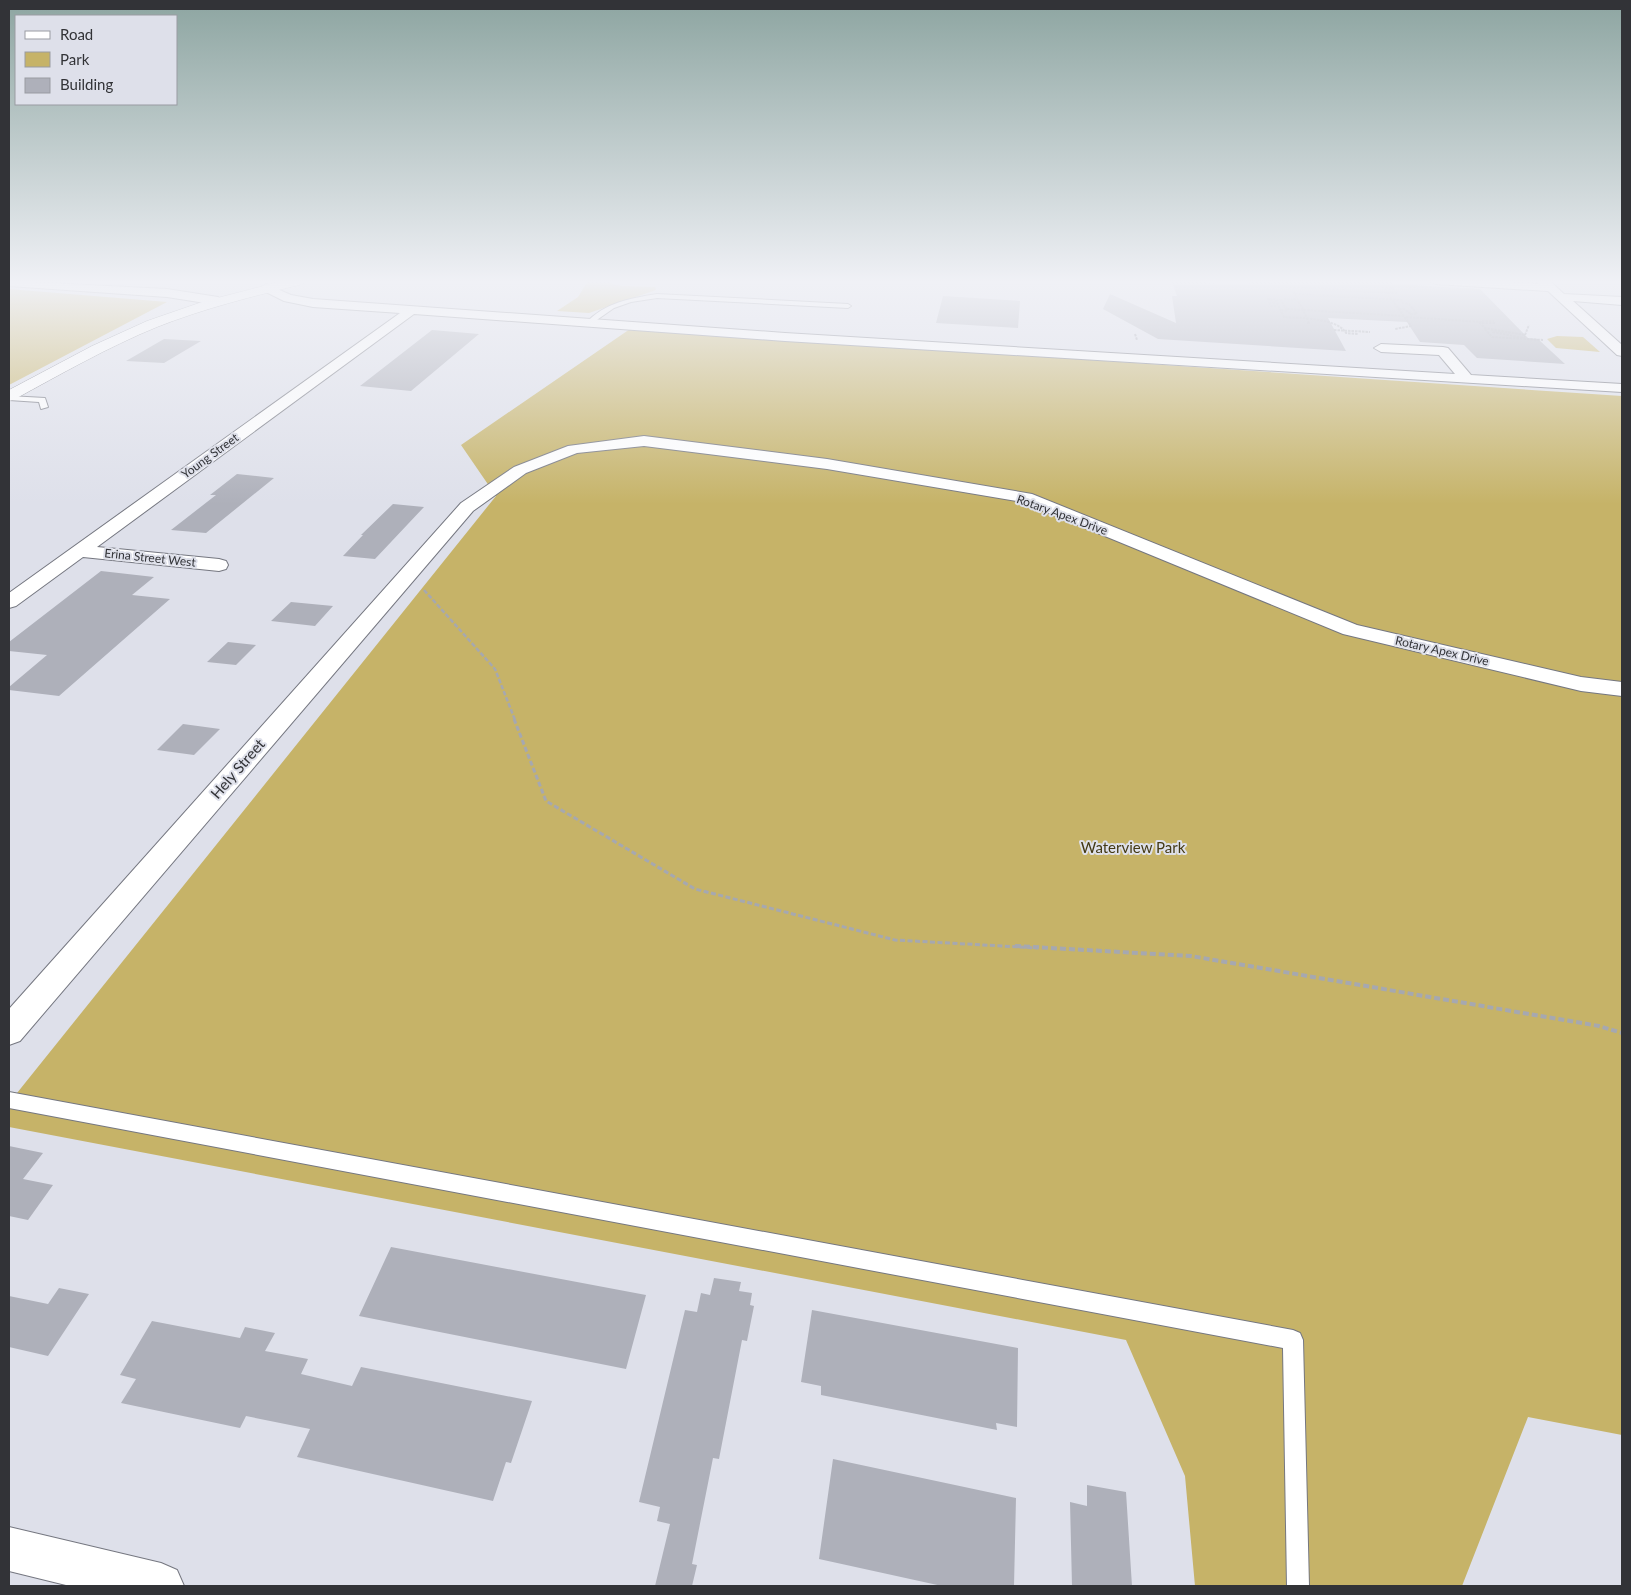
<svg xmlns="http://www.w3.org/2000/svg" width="1631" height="1595" font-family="Lato,sans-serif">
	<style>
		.green { fill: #c6b368 }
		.building { fill: #aeb0ba }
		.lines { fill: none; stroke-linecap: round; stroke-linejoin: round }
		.lane-casing { stroke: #757780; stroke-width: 2 }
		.street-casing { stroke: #757780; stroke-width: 2 }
		.secondary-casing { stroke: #757780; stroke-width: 1 }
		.path-far3 { stroke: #a6a8b0; stroke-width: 2; stroke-dasharray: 2.5 1; stroke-linecap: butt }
		.path-far2 { stroke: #a6a8b0; stroke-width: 2.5; stroke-dasharray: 4.5 2; stroke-linecap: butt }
		.path-far1 { stroke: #a6a8b0; stroke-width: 3; stroke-dasharray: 5 2.5; stroke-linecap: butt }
		.path { stroke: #a6a8b0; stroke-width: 4; stroke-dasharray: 6 3; stroke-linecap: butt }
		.lane { fill: #fff; fill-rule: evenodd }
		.street { fill: #fff; fill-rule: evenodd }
		.secondary { fill: #fff; fill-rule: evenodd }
		.labels { text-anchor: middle; stroke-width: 4; stroke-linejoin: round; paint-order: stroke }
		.far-street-label { font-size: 12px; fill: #323337; stroke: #dee0ea }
		.street-label { font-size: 15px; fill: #323337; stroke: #dee0ea }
		.park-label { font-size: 15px; fill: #433914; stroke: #dee0ea }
	</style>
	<rect width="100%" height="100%" fill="#dee0ea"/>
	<path class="green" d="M 588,281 L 607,281 L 615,285 L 623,286 L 655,287 L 656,290 L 589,313 L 557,311 L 578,297 Z
		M 9,289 L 167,302 L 9,385 Z
		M 630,329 L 1622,396 L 1622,1435 L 1528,1417 L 1462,1586 L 1195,1586 L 1185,1476 L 1126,1340 L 9,1127 L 9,1103 L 496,496 L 461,445 Z
		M 1557,336 L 1583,337 L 1600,352 L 1556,348 L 1547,339 Z"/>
	<path class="building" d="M 1172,281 L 1250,285 L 1248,281 L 1390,281 L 1393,284 L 1480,289 L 1528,338 L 1538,339 L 1565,364 L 1477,358 L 1464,345 L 1420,342 L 1407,322 L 1328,318 L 1346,351 L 1158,339 L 1103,309 L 1110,294 L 1176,323 L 1172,296 L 1177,296 Z
		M 943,296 L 1020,301 L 1018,328 L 936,323 Z
		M 432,330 L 479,334 L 411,391 L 360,386 Z
		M 164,339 L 201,341 L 164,363 L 126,361 Z
		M 237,474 L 274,478 L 206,533 L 171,530 L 216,495 L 210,495 Z
		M 393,504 L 424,507 L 375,559 L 343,556 L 363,535 L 361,535 Z
		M 101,571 L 154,577 L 132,595 L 170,599 L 59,696 L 9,690 L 9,687 L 47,655 L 9,651 L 9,642 Z
		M 291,602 L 333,606 L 315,626 L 271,621 Z
		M 228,642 L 256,645 L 236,665 L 207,662 Z
		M 183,724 L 220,729 L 194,755 L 157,750 Z
		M 9,1146 L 43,1153 L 23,1179 L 53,1185 L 28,1220 L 9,1216 Z
		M 391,1247 L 646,1295 L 626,1369 L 359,1316 Z
		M 714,1278 L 741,1282 L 739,1291 L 752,1293 L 750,1305 L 754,1306 L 747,1341 L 742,1340 L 719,1459 L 713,1458 L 692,1564 L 697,1565 L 692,1586 L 655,1586 L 670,1524 L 657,1521 L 660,1507 L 639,1502 L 685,1310 L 697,1312 L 701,1293 L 710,1295 Z
		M 59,1288 L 89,1294 L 48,1356 L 9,1347 L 9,1296 L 48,1304 Z
		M 812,1310 L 1018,1348 L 1017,1427 L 996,1423 L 997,1430 L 821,1395 L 821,1386 L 801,1382 Z
		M 152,1321 L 240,1338 L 245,1327 L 275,1333 L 265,1351 L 308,1359 L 301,1374 L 352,1386 L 361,1367 L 532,1401 L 511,1463 L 506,1462 L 493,1501 L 297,1457 L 310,1429 L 246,1416 L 240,1428 L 121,1403 L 136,1379 L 120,1375 Z
		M 833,1459 L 1016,1498 L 1014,1586 L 942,1586 L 819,1559 Z
		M 1087,1485 L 1126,1492 L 1132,1586 L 1072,1586 L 1070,1502 L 1087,1506 Z"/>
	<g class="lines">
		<g class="lane-casing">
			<path id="lane" d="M 657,294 L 848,304 L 851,306 L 848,308 L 657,298 L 631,302 L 614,308 L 591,324 L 586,323 C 604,303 631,298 657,294 Z
				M 9,396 L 45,398 L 48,407 L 41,409 L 39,402 L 9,400 Z
				M 9,1092 L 1293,1330 L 1300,1333 L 1303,1340 L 1309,1586 L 1287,1586 L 1283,1348 L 9,1108 Z"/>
		</g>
		<g class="street-casing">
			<path id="street" d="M 9,281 L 167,289 L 218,297 L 224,301 L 218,305 L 167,297 L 9,286 Z
				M 1430,281 L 1489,281 L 1539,284 L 1537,281 L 1550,281 L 1564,294 L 1622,297 L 1622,305 L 1573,301 L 1622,345 L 1622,356 L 1617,355 L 1548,291 L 1436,284 Z
				M 266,284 L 291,295 L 313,299 L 785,333 L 1455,374 L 1439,355 L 1381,352 L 1374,348 L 1381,344 L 1443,347 L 1448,348 L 1471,375 L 1622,384 L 1622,392 L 785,341 L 414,314 L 97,547 L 219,559 L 226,561 L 228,565 L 226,569 L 219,571 L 83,557 L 16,606 L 9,608 L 9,593 L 400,313 L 313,307 L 284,301 L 262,290 L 260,288 Z
				M 644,436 L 827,459 L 1032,494 L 1357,625 L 1581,677 L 1622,682 L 1622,696 L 1581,691 L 1343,634 L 1022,502 L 827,469 L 644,446 L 577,453 L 526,473 L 473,511 L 20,1041 L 9,1045 L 9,1009 L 461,503 L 514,467 L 568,446 Z
				M 9,1527 L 161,1563 L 177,1570 L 184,1586 L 70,1586 L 9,1571 Z"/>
		</g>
		<g class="secondary-casing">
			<path id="secondary" d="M 283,281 L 305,281 L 303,284 C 254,296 205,308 157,327 C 108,347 61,374 15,399 L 9,401 L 9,390 L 92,346 L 147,321 L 202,302 Z"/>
		</g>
		<path class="path-far3" d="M 1380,283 L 1411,326 L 1395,329
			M 1381,283 L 1384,283 L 1392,293
			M 1391,292 L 1394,292 L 1389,285 L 1417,286
			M 1295,294 L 1401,300 L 1403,303 L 1409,304 L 1417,314 L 1411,314 L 1412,316
			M 1284,299 L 1295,300 L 1294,298
			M 1287,309 L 1303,310 L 1309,323 L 1307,323
			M 1399,309 L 1404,309 L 1411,314
			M 1281,310 L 1287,311 L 1281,300 L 1268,299 L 1271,306 L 1275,306 L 1272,300 L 1276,301 L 1284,317 C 1300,318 1337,318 1346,333 L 1358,334
			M 1404,316 L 1303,310 L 1291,287 L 1396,293 L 1390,285 L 1417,287
			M 1406,317 L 1482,322
			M 1482,321 L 1494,321
			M 1495,323 L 1480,323 L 1485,328 L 1525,335 L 1492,330 L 1493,332 L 1524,338 L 1525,336
			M 1485,329 L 1492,337 L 1543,340
			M 1334,330 L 1370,332
			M 1135,334 L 1137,340
			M 1525,335 L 1529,325"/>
		<path class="path-far2" d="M 424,590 L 495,669 L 515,720"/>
		<path class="path-far1" d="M 514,719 L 546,801 L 695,889 L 895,940 L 1038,948"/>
		<path class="path" d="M 1015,946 L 1191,956 L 1599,1026 L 1622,1033"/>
		<use href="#lane" class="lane"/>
		<use href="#street" class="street"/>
		<use href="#secondary" class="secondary"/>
	</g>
	<linearGradient id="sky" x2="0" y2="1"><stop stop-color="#8da5a1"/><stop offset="0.56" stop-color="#f0f1f6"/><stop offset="1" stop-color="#f0f1f6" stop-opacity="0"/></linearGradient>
	<rect width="1631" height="504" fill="url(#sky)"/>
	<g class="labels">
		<g class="far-street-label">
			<text transform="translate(210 456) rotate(-36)" y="4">Young Street</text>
			<text transform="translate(1062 515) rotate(20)" y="4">Rotary Apex Drive</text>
			<text transform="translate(150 558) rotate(6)" y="4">Erina Street West</text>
			<text transform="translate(1442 651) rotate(13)" y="4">Rotary Apex Drive</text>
		</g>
		<g class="street-label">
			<text transform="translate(238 769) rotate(-49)" y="5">Hely Street</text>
		</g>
		<g class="park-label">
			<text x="1133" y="853">Waterview Park</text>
		</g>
	</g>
	<rect width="1631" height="1595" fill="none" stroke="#323337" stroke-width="20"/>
	<rect x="15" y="15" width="162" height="90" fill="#dee0ea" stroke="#999ba2"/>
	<rect x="25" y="31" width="25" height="8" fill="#ffffff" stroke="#999ba2"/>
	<text x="60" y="40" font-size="15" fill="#323337">Road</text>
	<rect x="25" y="52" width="25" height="15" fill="#c6b368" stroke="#999ba2"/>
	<text x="60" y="65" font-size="15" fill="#323337">Park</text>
	<rect x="25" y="78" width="25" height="15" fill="#aeb0ba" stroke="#999ba2"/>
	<text x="60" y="90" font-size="15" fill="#323337">Building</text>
</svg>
